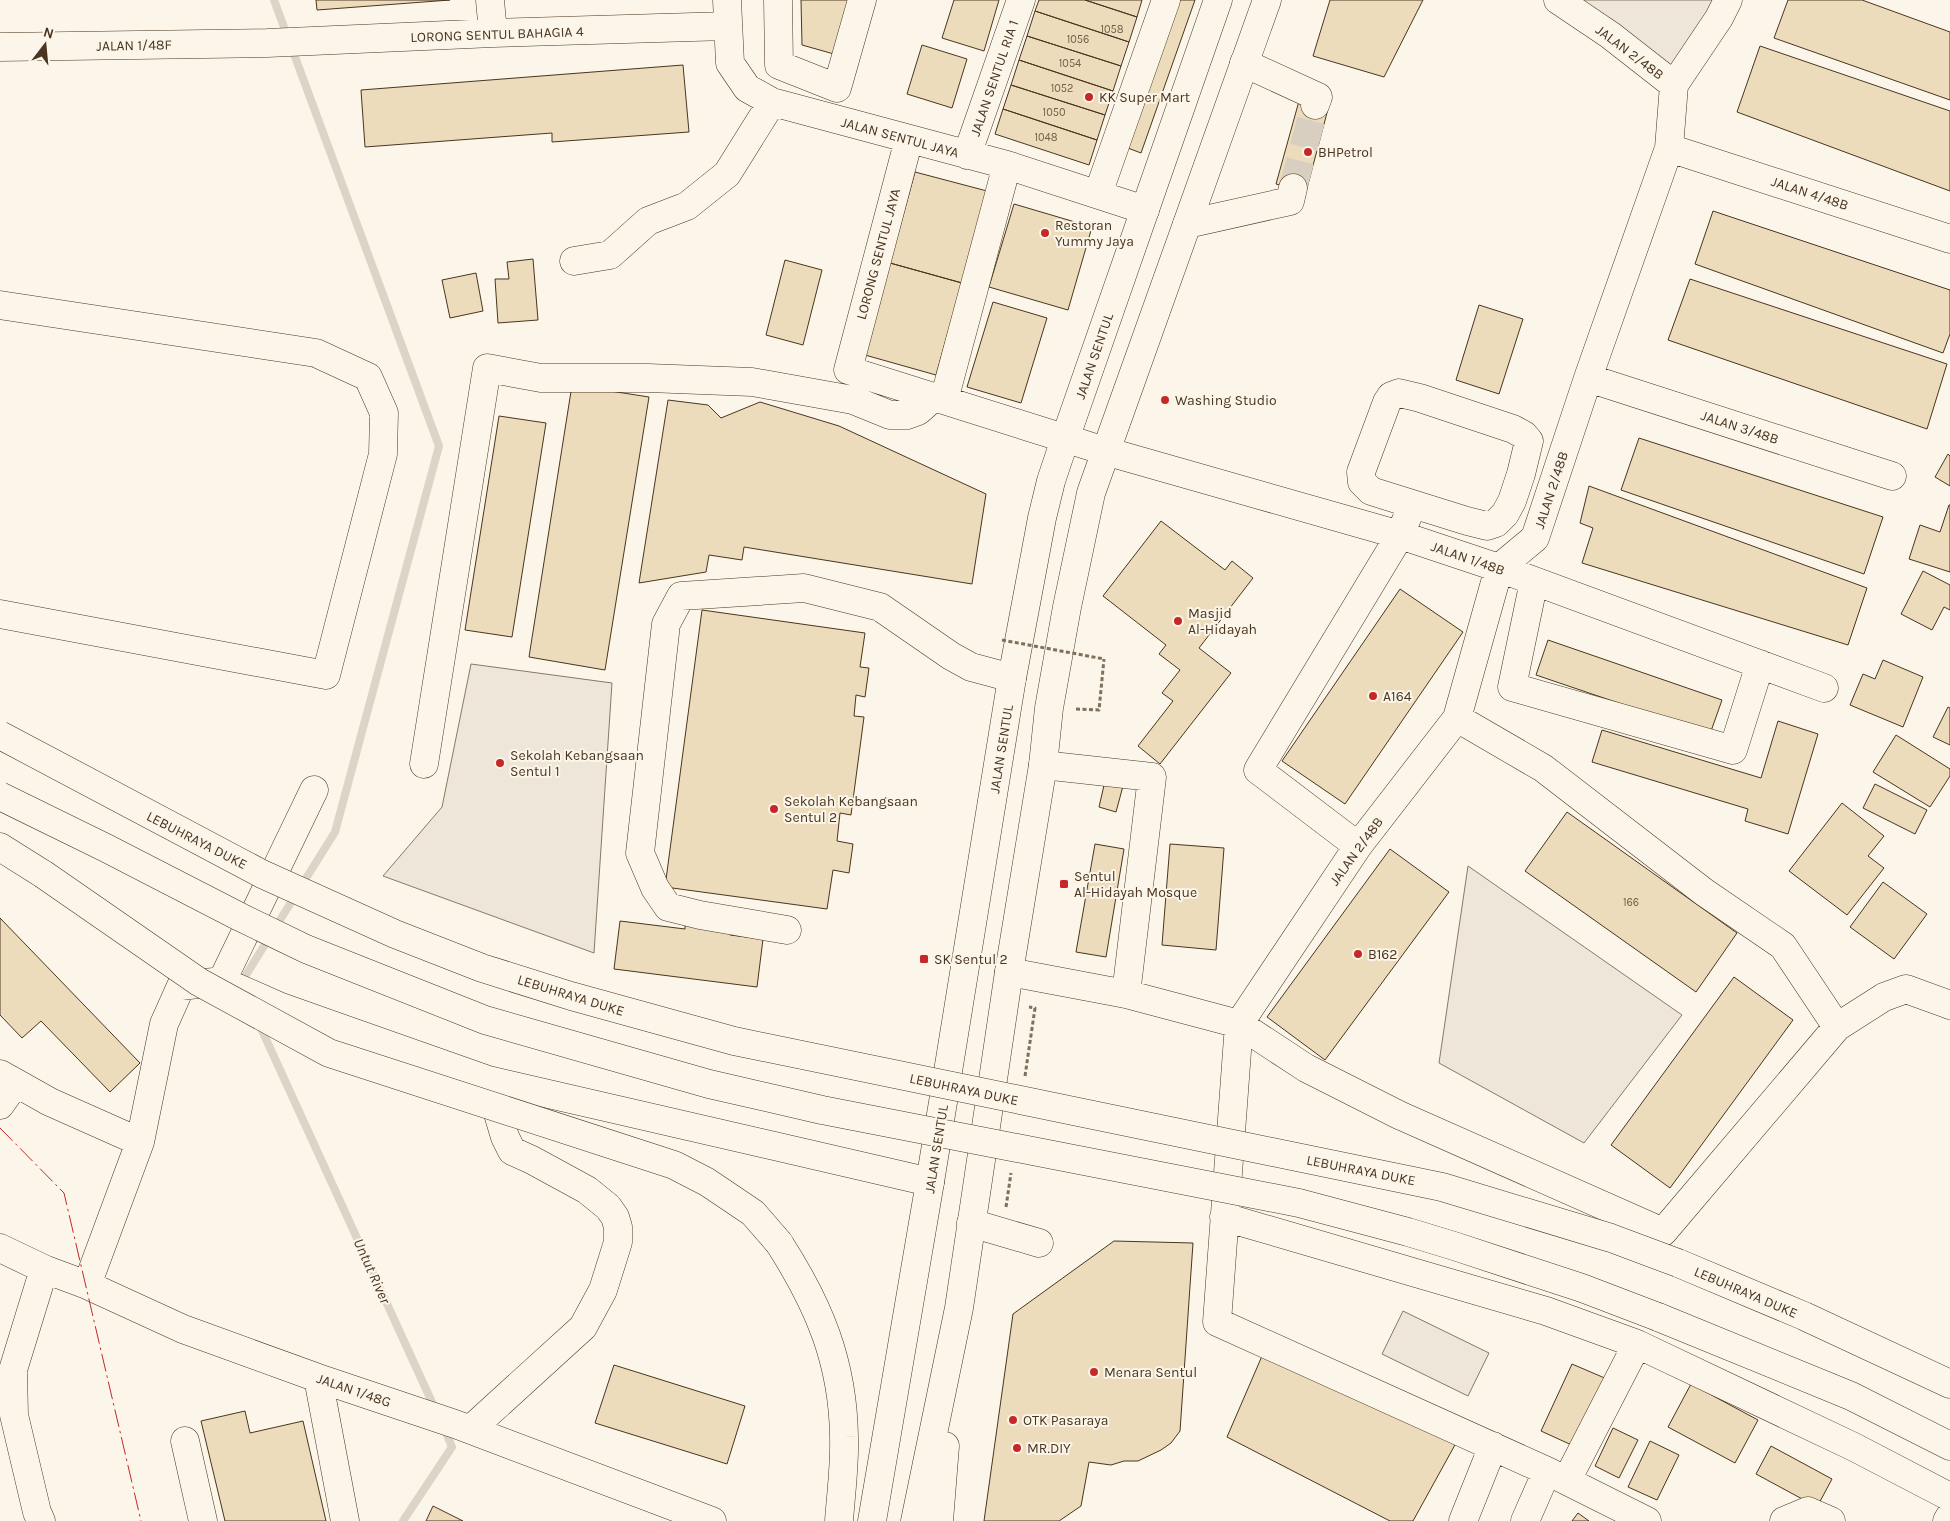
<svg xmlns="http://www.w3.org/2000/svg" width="1950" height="1521" font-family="Karla,sans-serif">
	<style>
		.green { fill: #ede6d9; stroke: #887966 }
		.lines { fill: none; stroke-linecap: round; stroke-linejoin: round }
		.stream { stroke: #dcd4c6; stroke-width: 8 }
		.building { fill: #ecdcbc; stroke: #4a3520 }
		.minor-tunnel { stroke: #d8cfc1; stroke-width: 28; stroke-dasharray: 28 14; stroke-linecap: butt }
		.minor-casing { stroke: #4a3520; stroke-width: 29 }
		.major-casing { stroke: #4a3520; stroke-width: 29 }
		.highway-casing { stroke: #4a3520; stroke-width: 29 }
		.path { stroke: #7f6f5c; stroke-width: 3; stroke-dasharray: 4 2.5; stroke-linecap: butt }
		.minor { stroke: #fbf6e9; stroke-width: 28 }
		.major { stroke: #fbf6e9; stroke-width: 28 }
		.highway { stroke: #fbf6e9; stroke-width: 28 }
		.highway-bridge-casing { stroke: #4a3520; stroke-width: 29; stroke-linecap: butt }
		.path-bridge { stroke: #7f6f5c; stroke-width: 3; stroke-dasharray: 4 2.5; stroke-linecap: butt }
		.highway-bridge { stroke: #fbf6e9; stroke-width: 28 }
		.power { stroke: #c62828; stroke-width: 1; stroke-dasharray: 18 4 2.5 4; stroke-linecap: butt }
		.poi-dot { fill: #c62828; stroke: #fbf6e9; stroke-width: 2 }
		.labels { text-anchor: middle; stroke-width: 4; stroke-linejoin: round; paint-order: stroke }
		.number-label { font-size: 11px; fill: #725f47 }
		.street-label { font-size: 14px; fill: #4a3520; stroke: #fbf6e9 }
		.poi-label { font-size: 14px; fill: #4a3520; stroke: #fbf6e9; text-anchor: start }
		.water-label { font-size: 15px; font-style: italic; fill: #4a3520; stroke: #fbf6e9 }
	</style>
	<rect width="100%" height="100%" fill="#fbf6e9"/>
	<path class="green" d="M 1566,0 L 1715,0 L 1676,73 Z
		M 471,664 L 612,683 L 594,953 L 383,876 L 442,807 Z
		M 1468,866 L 1682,1015 L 1584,1143 L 1439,1063 Z
		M 1403,1311 L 1489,1353 L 1468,1396 L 1382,1354 Z"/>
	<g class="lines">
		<path class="stream" d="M 274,0 L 439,446 L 335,832 L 275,928
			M 241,983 L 269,938
			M 260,1026 L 436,1411
			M 403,1521 L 452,1447 L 444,1428"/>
	</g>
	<path class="building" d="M 316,0 L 450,0 L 317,10 Z
		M 801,0 L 857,0 L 841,56 L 802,45 Z
		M 954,0 L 999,0 L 984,51 L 942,38 Z
		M 1039,0 L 1085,0 L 1137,17 L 1129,42 L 1035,11 Z
		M 1085,0 L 1142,0 L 1137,17 Z
		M 1171,0 L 1195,0 L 1141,153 L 1120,145 Z
		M 1330,0 L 1423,0 L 1384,77 L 1313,56 Z
		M 1788,0 L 1862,0 L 1950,32 L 1950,100 L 1774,38 Z
		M 1035,11 L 1129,42 L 1121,66 L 1027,36 Z
		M 1027,36 L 1121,66 L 1113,91 L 1019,60 Z
		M 922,45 L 967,59 L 952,108 L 907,94 Z
		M 1760,46 L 1950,111 L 1950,191 L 1737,112 Z
		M 1019,60 L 1113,91 L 1105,115 L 1011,85 Z
		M 683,65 L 689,132 L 552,142 L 552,133 L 365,147 L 361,90 Z
		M 1011,85 L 1105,115 L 1097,140 L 1003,109 Z
		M 1299,101 L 1328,109 L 1306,192 L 1276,184 Z
		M 1003,109 L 1097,140 L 1089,165 L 995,134 Z
		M 915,172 L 987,191 L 962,283 L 890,263 Z
		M 1014,204 L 1092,227 L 1068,310 L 989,287 Z
		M 1713,211 L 1950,290 L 1950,334 L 1943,353 L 1695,264 Z
		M 533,259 L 538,320 L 498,323 L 495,279 L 509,279 L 507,262 Z
		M 785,260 L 822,270 L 803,345 L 766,335 Z
		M 890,263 L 962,283 L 936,375 L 865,355 Z
		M 476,273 L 483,311 L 450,318 L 442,280 Z
		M 1690,279 L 1947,364 L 1927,429 L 1668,340 Z
		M 993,302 L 1047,318 L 1021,403 L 967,387 Z
		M 1479,305 L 1523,319 L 1499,394 L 1456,380 Z
		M 572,385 L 649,397 L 605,670 L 529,657 Z
		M 668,400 L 708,405 L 721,418 L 760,402 L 839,426 L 986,494 L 972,584 L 744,547 L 742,560 L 709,555 L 706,572 L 639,583 Z
		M 499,416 L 546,423 L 512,637 L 465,630 Z
		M 1639,438 L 1883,517 L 1864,574 L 1621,490 Z
		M 1948,454 L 1950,456 L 1950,486 L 1935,477 Z
		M 1589,486 L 1867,588 L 1848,645 L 1582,563 L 1593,528 L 1580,523 Z
		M 1949,505 L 1950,505 L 1950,572 L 1909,559 L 1920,525 L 1940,532 Z
		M 1161,521 L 1225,570 L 1232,561 L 1253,578 L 1199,648 L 1231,673 L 1160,764 L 1138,746 L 1173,701 L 1162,693 L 1180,670 L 1159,654 L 1166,645 L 1103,596 Z
		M 1923,571 L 1950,585 L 1950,610 L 1944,607 L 1932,630 L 1901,614 Z
		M 1400,589 L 1463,632 L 1345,804 L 1282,761 Z
		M 702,610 L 865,633 L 860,667 L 869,668 L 865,697 L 856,695 L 854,716 L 864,717 L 851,815 L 840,813 L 837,841 L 853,844 L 849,873 L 833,870 L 827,909 L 665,887 Z
		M 1548,640 L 1722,700 L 1710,734 L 1536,675 Z
		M 1883,660 L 1923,677 L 1903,727 L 1850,705 L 1863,674 L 1875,679 Z
		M 1948,707 L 1950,708 L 1950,745 L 1933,737 Z
		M 1778,721 L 1818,734 L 1788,834 L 1745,821 L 1748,809 L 1592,762 L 1602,730 L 1761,778 Z
		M 1896,735 L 1950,769 L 1950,776 L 1930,807 L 1873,772 Z
		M 1105,781 L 1123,786 L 1116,812 L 1099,807 Z
		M 1875,784 L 1927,810 L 1915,834 L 1863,808 Z
		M 1842,803 L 1884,836 L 1868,856 L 1884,868 L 1847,915 L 1789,871 Z
		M 1567,812 L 1737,933 L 1696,992 L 1525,871 Z
		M 1095,844 L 1124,849 L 1106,957 L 1076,952 Z
		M 1170,844 L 1224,848 L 1216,950 L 1162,945 Z
		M 1390,849 L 1449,892 L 1325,1060 L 1267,1017 Z
		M 1883,882 L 1927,914 L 1894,959 L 1850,927 Z
		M 0,918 L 140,1063 L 110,1092 L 41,1021 L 22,1038 L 0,1015 Z
		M 620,921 L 685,929 L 685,922 L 731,928 L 730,935 L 763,939 L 757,987 L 614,969 Z
		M 1734,977 L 1793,1020 L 1670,1188 L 1611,1145 Z
		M 1114,1241 L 1193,1243 L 1180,1431 L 1171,1443 L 1161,1450 L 1138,1461 L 1124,1461 L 1111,1465 L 1089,1462 L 1081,1506 L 1059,1521 L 984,1521 L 1013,1314 Z
		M 1262,1356 L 1456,1443 L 1413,1521 L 1390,1521 L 1227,1437 Z
		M 1572,1364 L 1607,1379 L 1576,1447 L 1541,1431 Z
		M 614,1365 L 745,1406 L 727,1464 L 595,1423 Z
		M 1691,1384 L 1758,1420 L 1735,1463 L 1668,1427 Z
		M 245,1411 L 250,1433 L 303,1421 L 326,1521 L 225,1521 L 201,1421 Z
		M 1613,1428 L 1638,1440 L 1619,1478 L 1595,1466 Z
		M 1650,1441 L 1679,1455 L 1657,1500 L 1628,1487 Z
		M 1771,1446 L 1832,1479 L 1817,1507 L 1756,1474 Z
		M 433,1506 L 463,1521 L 426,1521 Z
		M 1578,1513 L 1589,1521 L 1572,1521 Z"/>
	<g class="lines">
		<path class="minor-tunnel" d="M 1293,188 L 1315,105"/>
		<g class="minor-casing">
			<path id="minor" d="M 490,0 L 493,33
				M 727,0 L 730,63 L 747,88 L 772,102 L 1007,165 L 1145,210
				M 778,0 L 779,65 L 837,88 L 862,0
				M 1558,0 L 1610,35 L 1674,85 L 1669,148 L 1588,378 L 1535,538 L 1499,568 L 1457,718 L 1358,846 L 1239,1024 L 1217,1322 L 1547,1471 L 1647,1521
				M 0,47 L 267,43 L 493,33 L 727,26
				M 1244,63 L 1318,97 L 1315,105
				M 1674,85 L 1719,18 L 1728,0
				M 909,139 L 848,370 L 1105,451 L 1400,535 L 1499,568 L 1824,688
				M 1669,148 L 1950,239
				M 967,155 L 1021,0
				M 1098,194 L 1166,0
				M 1187,224 L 1290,201 L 1293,188
				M 574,261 L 610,255 L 648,221 L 687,206 L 727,174 L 772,102
				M 0,305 L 316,353 L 368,377 L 384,413 L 383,454 L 326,675 L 0,614
				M 1588,378 L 1892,476
				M 1399,393 L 1420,398 L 1513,429 L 1524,435 L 1529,441 L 1521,474 L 1512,501 L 1505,514 L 1496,523 L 1487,526 L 1467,521 L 1371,491 L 1362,482 L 1361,472 L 1387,402 L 1391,396 Z
				M 944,400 L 1007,165
				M 1534,581 L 1512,687 L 1733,750 L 1760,664
				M 424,764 L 487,368 L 541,378 L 648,378 L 752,382 L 853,400 L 890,415 L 907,415 L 918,411 L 934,397
				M 1043,765 L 1152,777 L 1126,994
				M 1358,846 L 1258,770 L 1400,535 L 1407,518
				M 787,930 L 700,915 L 668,907 L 655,888 L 640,853 L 666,624 L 681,596 L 804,588 L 880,607 L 951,656 L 971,667 L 1012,678
				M 1009,972 L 1126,994 L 1239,1024 L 1306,1068 L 1399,1115 L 1663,1232 L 1837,1027 L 1783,946 L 1704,892 L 1543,768 L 1457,718
				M 222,981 L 314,790
				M 1837,1027 L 1884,997 L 1906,989 L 1950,1005
				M 0,1074 L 50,1102 L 140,1142
				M 488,1080 L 930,1182
				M 0,1105 L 15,1084
				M 1224,1217 L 1546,1311 L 1637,1344 L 1854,1447 L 1950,1497
				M 971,1223 L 1039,1243
				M 0,1248 L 44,1269 L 87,1285 L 183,1329 L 318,1378 L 455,1424 L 712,1521
				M 87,1285 L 140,1142 L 164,1024 L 181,986 L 222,981 L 281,1007 L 488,1080 L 505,1137 L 512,1151 L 532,1160 L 587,1190 L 608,1207 L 615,1217 L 618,1227 L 618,1242 L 603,1290 L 583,1327 L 471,1429
				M 318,1378 L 345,1521
				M 185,1441 L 203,1521
				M 1567,1480 L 1637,1344
				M 41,1521 L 37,1512 L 14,1415 L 13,1370 L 44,1269
				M 1463,1521 L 1493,1446
				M 1525,1521 L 1547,1471
				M 1784,1521 L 1808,1511 L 1831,1521
				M 1947,1521 L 1950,1516"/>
		</g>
		<g class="major-casing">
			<path id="major" d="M 872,1521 L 930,1182 L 1012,678 L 1042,518 L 1051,481 L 1065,439 L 1218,0
				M 915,1521 L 959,1308 L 1009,972 L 1043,765 L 1049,708 L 1067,607 L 1091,493 L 1267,0
				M 939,1521 L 945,1446"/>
		</g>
		<g class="highway-casing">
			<path id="highway" d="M 0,847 L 43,874
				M 779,1243 C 819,1305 843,1362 844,1437 C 845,1465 841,1493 839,1521
				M 1678,1263 L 1804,1316 L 1950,1384
				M 1658,1317 L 1851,1396 L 1950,1446"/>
		</g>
		<path class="path" d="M 1076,709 L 1099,710 L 1104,659
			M 1025,1076 L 1035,1008 L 1029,1007
			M 1006,1207 L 1011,1173"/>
		<use href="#minor" class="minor"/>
		<use href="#major" class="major"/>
		<use href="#highway" class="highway"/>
		<g class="highway-bridge-casing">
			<path id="highway-bridge" d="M 0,735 L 262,874 L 395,934 L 482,968 L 571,996 L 734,1041 L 1442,1187 L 1611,1238 L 1678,1263
				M 0,796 L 106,848 L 240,917 L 306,949 L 485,1020 L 709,1084 L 822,1110 L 1299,1203 L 1408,1232 L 1454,1246 L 1582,1288 L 1658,1317
				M 43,874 L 199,982 L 329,1053 L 674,1165 L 707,1182 L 753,1213 L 779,1243"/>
		</g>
		<path class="path-bridge" d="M 1002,640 L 1104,659"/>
		<use href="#highway-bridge" class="highway-bridge"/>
		<path class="power" d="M 0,1128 L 64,1193 L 141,1521"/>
	</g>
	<g class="poi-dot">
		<circle cx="1089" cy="97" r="5"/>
		<circle cx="1308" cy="152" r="5"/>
		<circle cx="1045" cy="233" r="5"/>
		<circle cx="1165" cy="400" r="5"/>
		<circle cx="1178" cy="621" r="5"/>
		<circle cx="1373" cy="696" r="5"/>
		<circle cx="500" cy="763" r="5"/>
		<circle cx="774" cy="809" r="5"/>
		<rect x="1059" y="879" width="10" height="10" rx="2.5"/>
		<circle cx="1358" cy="954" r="5"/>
		<rect x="919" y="954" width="10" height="10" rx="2.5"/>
		<circle cx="1094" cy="1372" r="5"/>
		<circle cx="1013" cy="1420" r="5"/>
		<circle cx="1017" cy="1448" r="5"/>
	</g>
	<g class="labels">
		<g class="number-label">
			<text x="1112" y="33">1058</text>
			<text x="1078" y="43">1056</text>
			<text x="1070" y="67">1054</text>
			<text x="1062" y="92">1052</text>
			<text x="1054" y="116">1050</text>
			<text x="1046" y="141">1048</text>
			<text x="1631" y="906">166</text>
		</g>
		<g class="street-label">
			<text transform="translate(497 34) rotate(-2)" y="5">LORONG SENTUL BAHAGIA 4</text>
			<text transform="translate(134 45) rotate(-1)" y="5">JALAN 1/48F</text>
			<text transform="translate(1630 52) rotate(37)" y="5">JALAN 2/48B</text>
			<text transform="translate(994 78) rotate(-71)" y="5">JALAN SENTUL RIA 1</text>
			<text transform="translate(900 137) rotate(15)" y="5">JALAN SENTUL JAYA</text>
			<text transform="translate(1810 193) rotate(18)" y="5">JALAN 4/48B</text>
			<text transform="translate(878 254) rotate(-75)" y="5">LORONG SENTUL JAYA</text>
			<text transform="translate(1094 356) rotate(-71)" y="5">JALAN SENTUL</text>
			<text transform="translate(1740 427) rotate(18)" y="5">JALAN 3/48B</text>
			<text transform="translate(1551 490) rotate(-72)" y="5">JALAN 2/48B</text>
			<text transform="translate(1468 558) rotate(19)" y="5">JALAN 1/48B</text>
			<text transform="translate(1001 749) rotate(-81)" y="5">JALAN SENTUL</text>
			<text transform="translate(197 840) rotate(27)" y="5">LEBUHRAYA DUKE</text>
			<text transform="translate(1356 851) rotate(-54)" y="5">JALAN 2/48B</text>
			<text transform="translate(571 995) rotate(17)" y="5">LEBUHRAYA DUKE</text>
			<text transform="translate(964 1089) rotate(12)" y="5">LEBUHRAYA DUKE</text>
			<text transform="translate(936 1149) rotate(-81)" y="5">JALAN SENTUL</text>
			<text transform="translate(1361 1170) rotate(11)" y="5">LEBUHRAYA DUKE</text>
			<text transform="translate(1746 1292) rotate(23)" y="5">LEBUHRAYA DUKE</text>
			<text transform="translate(354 1390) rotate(19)" y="5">JALAN 1/48G</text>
		</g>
		<g class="poi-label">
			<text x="1099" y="102">KK Super Mart</text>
			<text x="1318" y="157">BHPetrol</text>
			<text x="1055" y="230">Restoran<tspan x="1055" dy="16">Yummy Jaya</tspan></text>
			<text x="1175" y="405">Washing Studio</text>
			<text x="1188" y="618">Masjid<tspan x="1188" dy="16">Al-Hidayah</tspan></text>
			<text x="1383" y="701">A164</text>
			<text x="510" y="760">Sekolah Kebangsaan<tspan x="510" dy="16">Sentul 1</tspan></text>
			<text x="784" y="806">Sekolah Kebangsaan<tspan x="784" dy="16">Sentul 2</tspan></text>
			<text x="1074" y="881">Sentul<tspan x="1074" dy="16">Al-Hidayah Mosque</tspan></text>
			<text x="1368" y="959">B162</text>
			<text x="934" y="964">SK Sentul 2</text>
			<text x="1104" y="1377">Menara Sentul</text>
			<text x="1023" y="1425">OTK Pasaraya</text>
			<text x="1027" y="1453">MR.DIY</text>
		</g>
		<g class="water-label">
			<text transform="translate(372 1271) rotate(66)" y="5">Untut River</text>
		</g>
	</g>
	<g transform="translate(45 45) rotate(16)" stroke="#fbf6e9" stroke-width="4" paint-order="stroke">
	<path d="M0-4L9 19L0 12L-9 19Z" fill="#4a3520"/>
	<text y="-8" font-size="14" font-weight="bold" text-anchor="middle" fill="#4a3520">N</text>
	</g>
</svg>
